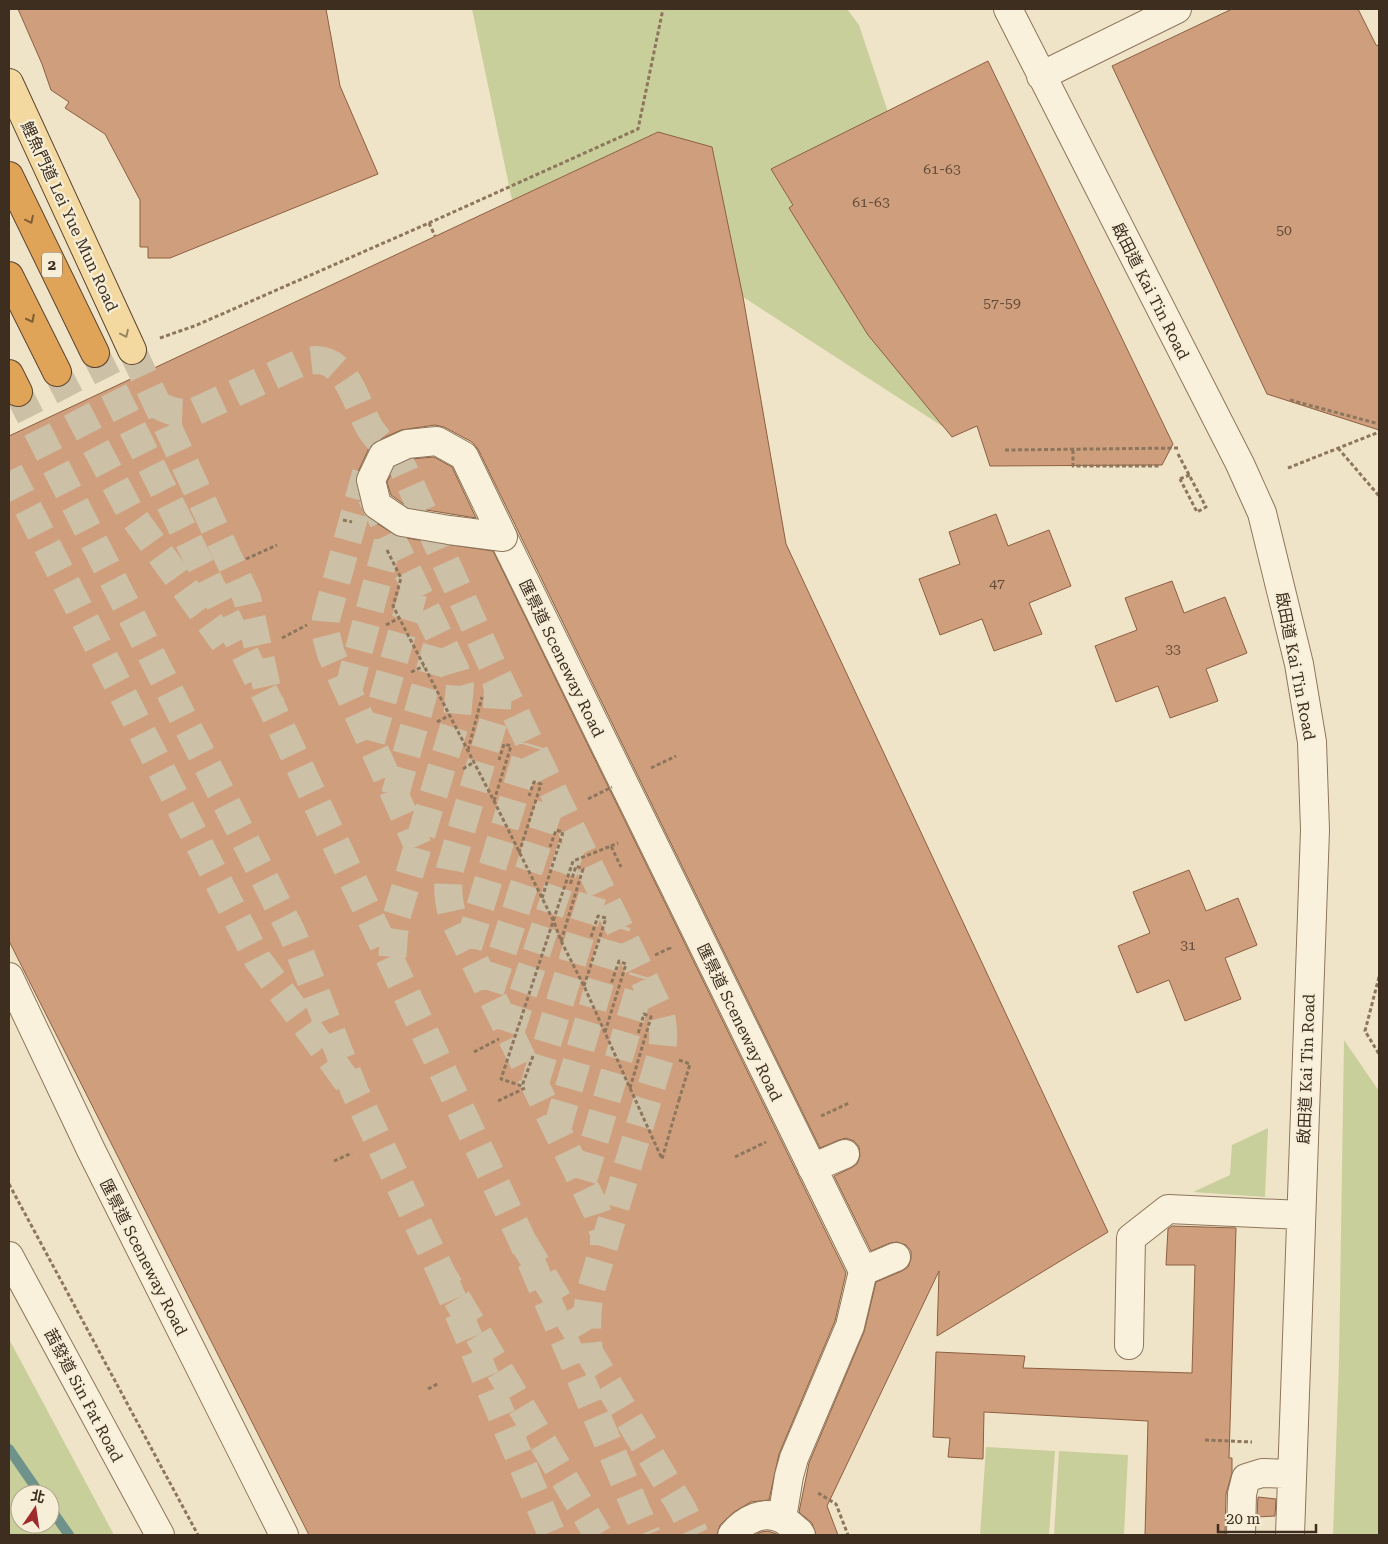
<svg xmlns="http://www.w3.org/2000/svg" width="1388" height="1544" font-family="'Roboto Serif','Noto Sans TC',serif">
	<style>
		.green { fill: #c9cf9b; fill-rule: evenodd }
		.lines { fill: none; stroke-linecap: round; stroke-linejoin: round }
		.stream { stroke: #6f938a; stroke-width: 10 }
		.building { fill: #cf9f7d; stroke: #8d5f41 }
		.minor-tunnel { stroke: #ccc0a6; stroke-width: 28; stroke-dasharray: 28 14; stroke-linecap: butt }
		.major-tunnel { stroke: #ccc0a6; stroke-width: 28; stroke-dasharray: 28 14; stroke-linecap: butt }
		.highway-tunnel { stroke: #ccc0a6; stroke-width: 28; stroke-dasharray: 28 14; stroke-linecap: butt }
		.minor-casing { stroke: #8d765c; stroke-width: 30 }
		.major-casing { stroke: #5b4430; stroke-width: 30 }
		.highway-casing { stroke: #5b4430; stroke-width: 30 }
		.path { stroke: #8d765c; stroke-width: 3; stroke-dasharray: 4 2.5; stroke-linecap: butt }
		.minor { stroke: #faf1dc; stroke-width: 28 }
		.major { stroke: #f3d9a0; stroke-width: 28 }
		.highway { stroke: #e0a458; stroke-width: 28 }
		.minor-bridge-casing { stroke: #8d765c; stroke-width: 30; stroke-linecap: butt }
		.path-bridge { stroke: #8d765c; stroke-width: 3; stroke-dasharray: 4 2.5; stroke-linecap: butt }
		.minor-bridge { stroke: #faf1dc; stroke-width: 28 }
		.oneway { stroke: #7e5d36 }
		.oneway2 { stroke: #988460 }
		.labels { text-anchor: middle; stroke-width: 4.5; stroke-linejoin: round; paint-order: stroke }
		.number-label { font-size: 14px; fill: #624a37 }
		.shield { fill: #f7eed8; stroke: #756857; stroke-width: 1 }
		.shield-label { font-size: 15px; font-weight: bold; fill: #3d2e20 }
		.street-label { font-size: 16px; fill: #3d2e20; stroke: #f7eed8 }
	</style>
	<rect width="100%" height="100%" fill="#f0e4c8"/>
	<path class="green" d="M 472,9 L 847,9 L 859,25 L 888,112 L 771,169 L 850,297 L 971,428 L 945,428 L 743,297 L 658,132 L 512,200 Z
		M 1344,1040 L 1379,1091 L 1379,1535 L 1333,1535 L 1339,1361 Z
		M 1268,1128 L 1265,1197 L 1193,1192 L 1230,1175 L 1232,1145 Z
		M 9,1339 L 114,1535 L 9,1535 ZM 20,1494 L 50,1494 L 50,1524 L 20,1524 Z
		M 986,1447 L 1055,1451 L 1049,1535 L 980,1535 Z
		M 1059,1451 L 1128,1455 L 1124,1535 L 1054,1535 Z"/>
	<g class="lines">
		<path class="stream" d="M 9,1449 L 40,1494
			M 50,1508 L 69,1535"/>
	</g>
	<path class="building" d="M 18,9 L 326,9 L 340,86 L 378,174 L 170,258 L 148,258 L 148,247 L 140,247 L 140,200 L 105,134 L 65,108 L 69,102 L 51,90 L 42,64 Z
		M 1232,9 L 1358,9 L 1376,45 L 1379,46 L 1379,430 L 1267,394 L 1112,66 Z
		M 988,61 L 1173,444 L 1162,465 L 990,466 L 977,426 L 952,437 L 868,335 L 789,208 L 793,205 L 771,169 Z
		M 658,132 L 712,147 L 743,297 L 786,544 L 1108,1232 L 937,1336 L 939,1271 L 827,1506 L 838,1535 L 816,1535 L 812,1523 L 799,1512 L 809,1463 L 864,1332 L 876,1282 L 902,1271 L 908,1267 L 911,1259 L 911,1251 L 906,1245 L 897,1242 L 890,1243 L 871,1251 L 834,1176 L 851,1168 L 857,1164 L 860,1156 L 859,1147 L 854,1141 L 846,1138 L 839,1140 L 820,1148 L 478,449 L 472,442 L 444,427 L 435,425 L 401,430 L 376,441 L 369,448 L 357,474 L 356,484 L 362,509 L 368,518 L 399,537 L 493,551 L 846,1273 L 835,1321 L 779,1454 L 769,1500 L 751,1502 L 734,1512 L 720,1525 L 717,1535 L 309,1535 L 9,941 L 9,436 Z
		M 434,457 L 452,467 L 476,518 L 408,507 L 391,495 L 387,482 L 395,467 L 411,459 Z
		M 996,514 L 1008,546 L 1049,530 L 1071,586 L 1029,603 L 1042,634 L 994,651 L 982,619 L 940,635 L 919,579 L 960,564 L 949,532 Z
		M 1172,581 L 1184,613 L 1225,597 L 1247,653 L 1206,669 L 1218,701 L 1170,718 L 1158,686 L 1116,702 L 1095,646 L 1137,630 L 1125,598 Z
		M 1189,870 L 1206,911 L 1238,898 L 1257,945 L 1225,958 L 1241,999 L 1185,1021 L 1169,980 L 1137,993 L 1118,946 L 1150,933 L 1133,892 Z
		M 1172,1226 L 1236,1228 L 1229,1458 L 1232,1458 L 1232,1473 L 1226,1494 L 1225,1535 L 1145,1535 L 1148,1421 L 984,1412 L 983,1459 L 948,1457 L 950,1438 L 933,1437 L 936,1352 L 1025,1356 L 1023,1368 L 1192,1373 L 1195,1265 L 1166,1265 L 1168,1229 Z
		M 1258,1497 L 1276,1499 L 1275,1516 L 1257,1517 Z
		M 768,1531 L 779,1535 L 755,1535 L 761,1532 Z"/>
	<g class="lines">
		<path class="minor-tunnel" d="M 156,404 C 170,412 179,414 194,412 L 302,362 C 306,361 312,360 317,360 C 349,361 357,408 371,430 C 380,443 394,454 403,468 L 493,667 L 659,1010 C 664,1024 664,1036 662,1051 L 590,1293 C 586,1313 587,1332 589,1352
			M 366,473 L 326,619 L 325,631 L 331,654 L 418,846
			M 371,496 L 455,669 L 460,686 L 457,717 L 397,915 L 394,934 L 392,963
			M 496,681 L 498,690 L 497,709 L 450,869 C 447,885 448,898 452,915 L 597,1212 L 604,1234 L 604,1245
			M 348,691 L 390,534
			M 371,741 L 415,587
			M 395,795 L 439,638
			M 468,947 L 530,744
			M 490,991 L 554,792
			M 510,1033 L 575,836
			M 535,1083 L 597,881
			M 557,1129 L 617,924
			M 583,1180 L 643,976"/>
		<path class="major-tunnel" d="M 132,350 L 247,598 L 271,706
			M 9,471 L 258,960 L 355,1092
			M 522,1240 L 682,1508 L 695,1535
			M 442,1274 L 552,1535"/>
		<path class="highway-tunnel" d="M 95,353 L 271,706 L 522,1240 L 647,1535
			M 57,372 L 130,512 L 224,642
			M 18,392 L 292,933 L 355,1092 L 442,1274 L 598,1535"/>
		<g class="minor-casing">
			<path id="minor" d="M 1008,9 L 1240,464 L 1262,513 L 1299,664 L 1312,742 L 1315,830 L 1290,1535
				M 1041,76 L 1177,9
				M 503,537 L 863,1271 L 850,1326 L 794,1458 L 789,1476 L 782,1518
				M 9,977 L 91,1150 L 284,1535
				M 812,1168 L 845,1154
				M 9,1256 L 160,1535
				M 863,1271 L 896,1257
				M 1129,1345 L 1131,1238 L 1168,1209 L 1301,1215
				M 732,1535 C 744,1520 765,1508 784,1520 C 789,1523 794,1528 799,1532 L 801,1535
				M 1241,1535 L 1242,1494 L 1246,1478 L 1262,1473 L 1292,1474"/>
		</g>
		<g class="major-casing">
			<path id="major" d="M 9,83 L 132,350"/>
		</g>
		<g class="highway-casing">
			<path id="highway" d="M 9,176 L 95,353
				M 9,276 L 57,372
				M 9,374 L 18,392"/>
		</g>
		<path class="path" d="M 429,223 L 435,236
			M 160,338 L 197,325 L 429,223 L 638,129 L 663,9
			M 1290,400 L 1379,424
			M 1338,448 L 1379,496
			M 1005,450 L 1179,448
			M 1073,450 L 1073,466 L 1159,466
			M 1288,468 L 1379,432
			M 1180,479 L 1192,474
			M 246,559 L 277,545
			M 386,625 L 399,618
			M 282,638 L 307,625
			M 411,672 L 424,666
			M 437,722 L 450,715
			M 468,750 L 482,697
			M 651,768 L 676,756
			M 463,769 L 474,762
			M 494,801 L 511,746 L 504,744 L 499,760
			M 611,846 L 618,843
			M 519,853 L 541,784 L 534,782 L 529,796
			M 542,898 L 563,832 L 556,830 L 550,847
			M 561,941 L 583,869 L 576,866 L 570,885
			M 655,955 L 670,948 L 669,946
			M 1379,977 L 1365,1031 L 1379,1054
			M 584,986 L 606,918 L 598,916 L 591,937
			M 605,1032 L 626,964 L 619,961 L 611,984
			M 474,1052 L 499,1039
			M 679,1060 L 690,1064 L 679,1100
			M 630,1088 L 651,1017 L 644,1014 L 638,1034
			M 498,1101 L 525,1088
			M 821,1116 L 849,1103
			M 735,1157 L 766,1142
			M 334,1161 L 352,1153
			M 9,1184 L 198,1535
			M 428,1389 L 439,1383
			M 1205,1440 L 1252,1442
			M 818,1493 L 836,1504 L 848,1535"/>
		<use href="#minor" class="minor"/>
		<use href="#major" class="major"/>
		<use href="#highway" class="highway"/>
		<g class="minor-bridge-casing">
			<path id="minor-bridge" d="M 437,441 L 464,456 L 503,537 L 449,530 L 402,522 L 377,505 L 371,480 L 383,455 L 407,444 Z"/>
		</g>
		<path class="path-bridge" d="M 1178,454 L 1206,507 L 1197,512 L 1180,479
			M 343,520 L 352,522
			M 387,550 L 401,578 L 393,606 L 494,801 L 554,922 L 561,941 L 584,986 L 662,1159 L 679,1100
			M 588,799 L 612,787
			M 533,1056 L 522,1086 L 501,1079 L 573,861 L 611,846 L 621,867"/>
		<use href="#minor-bridge" class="minor-bridge"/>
	</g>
	<defs><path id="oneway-chevron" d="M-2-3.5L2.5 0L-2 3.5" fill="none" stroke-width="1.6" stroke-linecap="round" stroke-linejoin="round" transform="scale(1.25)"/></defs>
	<g class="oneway">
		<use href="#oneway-chevron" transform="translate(30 220) rotate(64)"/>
		<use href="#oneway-chevron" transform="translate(31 319) rotate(63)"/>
	</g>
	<use class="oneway2" href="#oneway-chevron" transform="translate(125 334) rotate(65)"/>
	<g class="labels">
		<g class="number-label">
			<text x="942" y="174">61-63</text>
			<text x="871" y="207">61-63</text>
			<text x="1284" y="235">50</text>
			<text x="1002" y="308">57-59</text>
			<text x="997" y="588">47</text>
			<text x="1173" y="654">33</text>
			<text x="1188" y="950">31</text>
		</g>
		<rect class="shield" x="42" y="252.5" width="20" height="25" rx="4"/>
		<g class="shield-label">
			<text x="52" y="270">2</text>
		</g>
		<g class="street-label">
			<text transform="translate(70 216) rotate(65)" y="6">鯉魚門道 Lei Yue Mun Road</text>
			<text transform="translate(1151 291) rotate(63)" y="6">啟田道 Kai Tin Road</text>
			<text transform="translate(562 658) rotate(64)" y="6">匯景道 Sceneway Road</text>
			<text transform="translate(1296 666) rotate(79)" y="6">啟田道 Kai Tin Road</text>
			<text transform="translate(740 1022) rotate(64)" y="6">匯景道 Sceneway Road</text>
			<text transform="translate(1306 1069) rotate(-88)" y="6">啟田道 Kai Tin Road</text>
			<text transform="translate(144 1257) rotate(63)" y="6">匯景道 Sceneway Road</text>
			<text transform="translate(84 1395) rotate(62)" y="6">茜發道 Sin Fat Road</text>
		</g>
	</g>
	<rect width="1388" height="1544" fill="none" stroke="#3d2e20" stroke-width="20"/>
	<g transform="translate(35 1509) rotate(13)"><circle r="24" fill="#f7eed8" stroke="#ada18e"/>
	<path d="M0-4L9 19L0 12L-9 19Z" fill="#9e2a2b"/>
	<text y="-8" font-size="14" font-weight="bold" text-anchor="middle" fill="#3d2e20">北</text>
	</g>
	<path d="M1218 1524v8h98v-8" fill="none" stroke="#3d2e20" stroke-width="2.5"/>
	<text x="1226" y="1524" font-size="15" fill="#3d2e20" stroke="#f7eed8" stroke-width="4" paint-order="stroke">20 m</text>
</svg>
